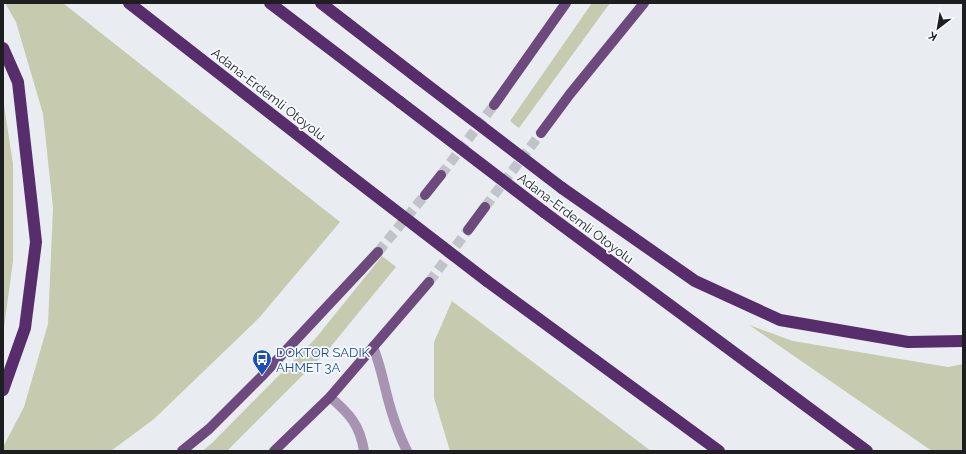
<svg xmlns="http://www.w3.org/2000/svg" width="966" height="454" font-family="Raleway,sans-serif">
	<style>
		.green { fill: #c6cbb0 }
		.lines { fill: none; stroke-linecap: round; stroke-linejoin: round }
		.major-tunnel { stroke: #c0c4c8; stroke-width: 10; stroke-dasharray: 10 5; stroke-linecap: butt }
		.minor { stroke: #a893b2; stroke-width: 10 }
		.major { stroke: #6d497e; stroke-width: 10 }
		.highway { stroke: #582d6b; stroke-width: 12 }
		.highway-bridge { stroke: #582d6b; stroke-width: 12 }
		.labels { text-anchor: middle; stroke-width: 3.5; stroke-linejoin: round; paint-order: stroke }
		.street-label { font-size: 13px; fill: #1c1e1f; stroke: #f7fbff }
		.transit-label { font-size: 13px; fill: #164399; stroke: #f7fbff; text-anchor: start }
	</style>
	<rect width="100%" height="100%" fill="#e9edf2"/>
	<path class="green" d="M 5,3 L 63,3 L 340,222 L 259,318 L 154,419 L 111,451 L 3,451 L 3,447 L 24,407 L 48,324 L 53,208 L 43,114 L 16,22 Z
		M 592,3 L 610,3 L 519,128 L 510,121 Z
		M 3,98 L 13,164 L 13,261 L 3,335 Z
		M 382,256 L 396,267 L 328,350 L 227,451 L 202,451 L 211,444 L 315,339 Z
		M 452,301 L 651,451 L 450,451 L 434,398 L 434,342 Z
		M 749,325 L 793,341 L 948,367 L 963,364 L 963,451 L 932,451 Z"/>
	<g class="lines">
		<path class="major-tunnel" d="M 441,175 L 494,105
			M 485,207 L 541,133
			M 378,252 L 425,195
			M 429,282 L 468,230"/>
		<path class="minor" d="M 373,347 C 382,368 385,392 392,413 C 396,426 401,439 407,451
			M 330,397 C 349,413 360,425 364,451"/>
		<path class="major" d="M 494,105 L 566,3
			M 541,133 L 570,94 L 644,3
			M 425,195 L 441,175
			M 468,230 L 485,207
			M 182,451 L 209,429 L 262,376 L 378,252
			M 274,451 L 330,397 L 429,282"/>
		<path class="highway" d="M 129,3 L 344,171
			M 270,3 L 400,102
			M 321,3 L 418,78
			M 3,48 L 18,82 L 36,242 L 25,328 L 3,390
			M 562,188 L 695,281 L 780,320 L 908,342 L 963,341
			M 544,212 L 867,451
			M 487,281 L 719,451"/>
		<path class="highway-bridge" d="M 418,78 L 562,188
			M 400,102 L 544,212
			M 344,171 L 487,281"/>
	</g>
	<defs>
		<g id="bus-pin" transform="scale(1)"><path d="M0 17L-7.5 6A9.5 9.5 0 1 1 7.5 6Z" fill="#1a4fb4" stroke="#f7fbff"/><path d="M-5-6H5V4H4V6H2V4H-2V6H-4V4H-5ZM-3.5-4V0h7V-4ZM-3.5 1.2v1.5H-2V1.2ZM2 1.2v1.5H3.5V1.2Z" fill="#fff"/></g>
	</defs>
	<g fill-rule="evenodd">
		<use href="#bus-pin" x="262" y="359"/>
	</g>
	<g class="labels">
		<g class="street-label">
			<text transform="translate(269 94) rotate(38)" y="5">Adana-Erdemli Otoyolu</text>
			<text transform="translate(576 218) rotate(37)" y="5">Adana-Erdemli Otoyolu</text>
		</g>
		<g class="transit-label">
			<text x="276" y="357">DOKTOR SADIK<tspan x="276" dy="15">AHMET 3A</tspan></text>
		</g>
	</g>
	<rect width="966" height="454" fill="none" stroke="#1c1e1f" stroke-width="8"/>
	<g transform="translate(938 28) rotate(211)" stroke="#f7fbff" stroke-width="3" paint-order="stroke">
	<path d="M0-3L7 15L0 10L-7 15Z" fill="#1c1e1f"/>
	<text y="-6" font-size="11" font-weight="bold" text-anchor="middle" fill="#1c1e1f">K</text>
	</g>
</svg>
